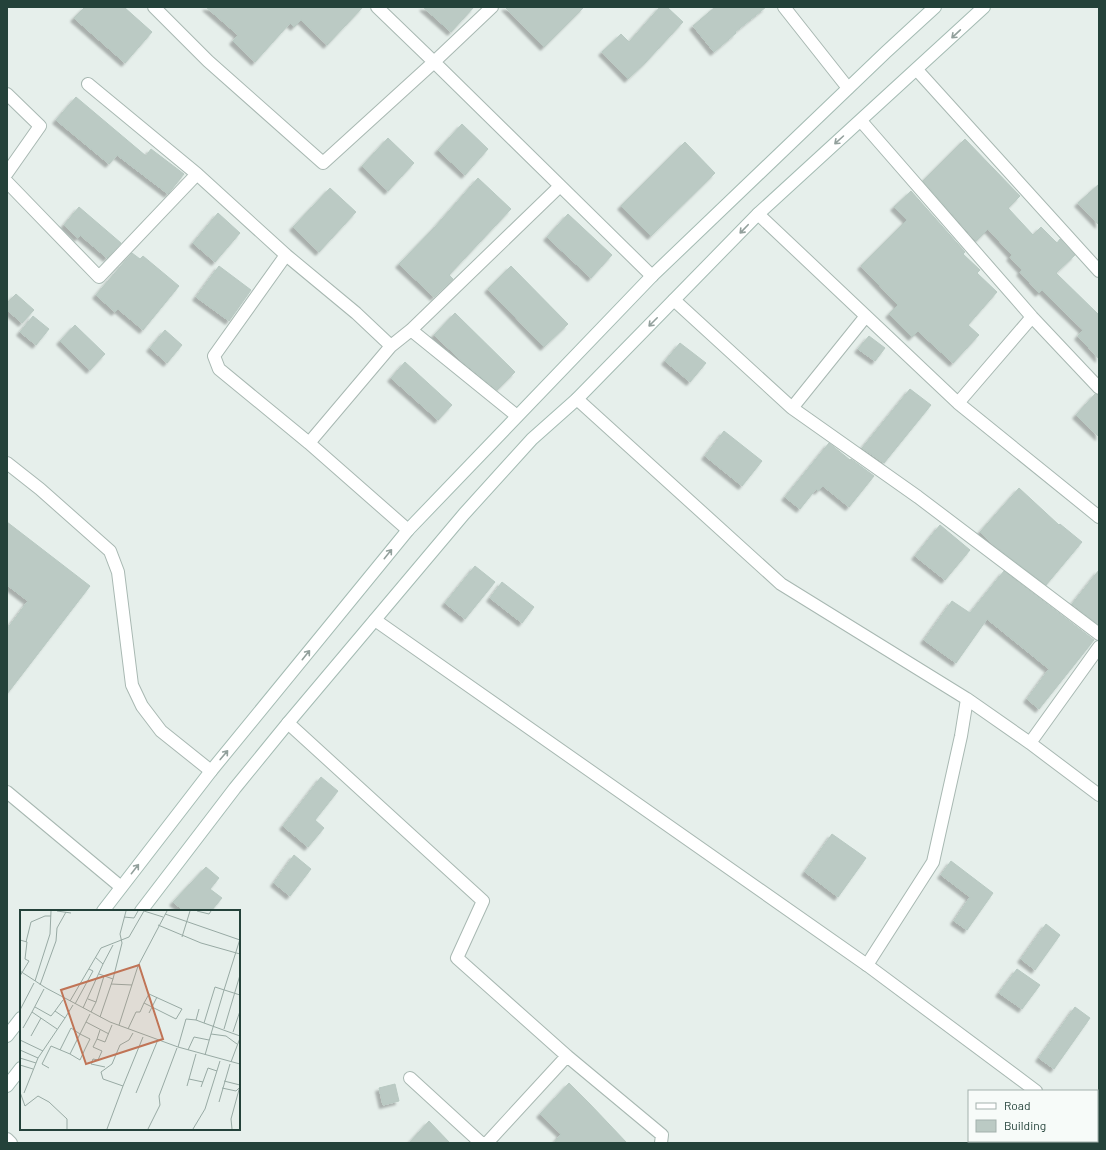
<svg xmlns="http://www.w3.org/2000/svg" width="1106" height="1150" font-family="Barlow,sans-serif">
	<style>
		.building { fill: #bbcac4; stroke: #b8c9c2; filter: url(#shadow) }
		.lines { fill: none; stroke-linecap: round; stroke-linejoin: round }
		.service-casing { stroke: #a8b8b2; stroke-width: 14 }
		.minor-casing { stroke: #a8b8b2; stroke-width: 14 }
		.tertiary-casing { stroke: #a8b8b2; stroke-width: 14 }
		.secondary-casing { stroke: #a4bbb3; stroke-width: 14 }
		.service { stroke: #fff; stroke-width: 12 }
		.minor { stroke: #fff; stroke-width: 12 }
		.tertiary { stroke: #fff; stroke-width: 12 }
		.secondary { stroke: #fff; stroke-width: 12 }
		.oneway { stroke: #92a09c }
		.inset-road { fill: none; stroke: #98aaa4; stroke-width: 1 }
		.view { fill: #c07456; fill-opacity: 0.15; stroke: #c07456; stroke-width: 2 }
		.inset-edge { fill: none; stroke: #24423a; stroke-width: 2 }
	</style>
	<defs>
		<filter id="shadow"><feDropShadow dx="-3.5" dy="3.5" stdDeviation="1" flood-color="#0004"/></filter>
	</defs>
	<rect width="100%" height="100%" fill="#e6efeb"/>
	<path class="building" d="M 85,7 L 124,7 L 152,32 L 125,63 L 74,18 Z
		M 206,7 L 363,7 L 327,45 L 301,20 L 294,27 L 290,23 L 255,62 L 233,41 L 238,35 Z
		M 423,7 L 474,7 L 451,32 Z
		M 505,7 L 584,7 L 544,47 Z
		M 660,7 L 667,7 L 683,22 L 646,62 L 628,79 L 602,52 L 621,34 L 629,42 Z
		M 715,7 L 766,7 L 735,32 L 736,33 L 714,52 L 693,26 Z
		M 76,97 L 146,156 L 151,149 L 184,174 L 168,194 L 117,155 L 109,164 L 56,120 Z
		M 462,124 L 488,149 L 465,175 L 438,150 Z
		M 388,138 L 414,163 L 388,191 L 362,166 Z
		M 965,139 L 1020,196 L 1008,208 L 1033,235 L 1041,227 L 1057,243 L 1060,239 L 1075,255 L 1056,273 L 1098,314 L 1099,313 L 1099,359 L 1078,336 L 1083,330 L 1042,290 L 1039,293 L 1020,272 L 1022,270 L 1010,257 L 1012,255 L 988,229 L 976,241 L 923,181 Z
		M 685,142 L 715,173 L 651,236 L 621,206 Z
		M 478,178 L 511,209 L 449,275 L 453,279 L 434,297 L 399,264 L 435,227 Z
		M 1099,184 L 1099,225 L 1078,203 Z
		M 330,188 L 356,212 L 319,252 L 293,227 Z
		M 911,191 L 965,252 L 963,254 L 980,270 L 977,273 L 997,292 L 968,325 L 979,335 L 953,363 L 918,331 L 912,337 L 889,314 L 898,305 L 861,266 L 907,220 L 894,207 Z
		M 79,207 L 121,243 L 107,258 L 80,235 L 78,238 L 64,225 Z
		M 218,213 L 240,233 L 215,262 L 193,243 Z
		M 568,214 L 612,255 L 591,278 L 547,237 Z
		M 132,253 L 140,259 L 143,256 L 179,286 L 143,330 L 118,309 L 115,312 L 96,295 Z
		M 219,266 L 251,290 L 229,321 L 196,297 Z
		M 511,266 L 568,324 L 544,347 L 488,289 Z
		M 16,294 L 34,310 L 22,323 L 7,310 L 7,303 Z
		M 455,313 L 515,372 L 497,390 L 464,363 L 434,335 Z
		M 33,316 L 49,329 L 36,345 L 20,332 Z
		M 75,325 L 105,354 L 90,370 L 60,341 Z
		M 165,330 L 182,345 L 167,363 L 150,348 Z
		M 869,336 L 885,348 L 875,361 L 858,349 Z
		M 680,343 L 706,363 L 690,382 L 665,361 Z
		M 405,362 L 452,405 L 438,420 L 391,378 Z
		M 910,389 L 931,405 L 884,463 L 862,448 Z
		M 1095,394 L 1099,395 L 1099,437 L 1076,415 Z
		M 724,431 L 762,461 L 742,486 L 705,456 Z
		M 829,443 L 850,460 L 851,459 L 874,476 L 849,507 L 823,486 L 818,491 L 816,489 L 800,509 L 785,497 Z
		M 1019,488 L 1059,525 L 1060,524 L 1082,542 L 1046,585 L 995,546 L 980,532 Z
		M 7,522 L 90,586 L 7,694 L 7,629 L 28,601 L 7,585 Z
		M 940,525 L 970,550 L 945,580 L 915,556 Z
		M 475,566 L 495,582 L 465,619 L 445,603 Z
		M 1099,570 L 1099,625 L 1072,604 Z
		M 1004,571 L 1094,640 L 1039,709 L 1027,699 L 1049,669 L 987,619 L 956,663 L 924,640 L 952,601 L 970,613 Z
		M 502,582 L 534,607 L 522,623 L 490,598 Z
		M 321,777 L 338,791 L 315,820 L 324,828 L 308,847 L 283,826 Z
		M 832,834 L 866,858 L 838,897 L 805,872 Z
		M 294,855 L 311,869 L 290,896 L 274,883 Z
		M 951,861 L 993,893 L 967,930 L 954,921 L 970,897 L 941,875 Z
		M 206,867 L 219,878 L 210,889 L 222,898 L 211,911 L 184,911 L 173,902 Z
		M 1046,924 L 1060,935 L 1035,970 L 1021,959 Z
		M 1017,969 L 1040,985 L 1022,1009 L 999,993 Z
		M 1075,1007 L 1090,1018 L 1054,1069 L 1039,1058 Z
		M 569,1083 L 590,1104 L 627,1143 L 554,1143 L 561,1134 L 540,1114 Z
		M 395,1084 L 399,1101 L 383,1105 L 379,1088 Z
		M 429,1121 L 450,1143 L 409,1143 Z"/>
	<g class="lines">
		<g class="service-casing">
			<path id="service" d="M 7,1139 L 11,1143"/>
		</g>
		<g class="minor-casing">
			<path id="minor" d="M 154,7 L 208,61 L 323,163 L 434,62 L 652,276
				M 377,7 L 434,62 L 492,7
				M 784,7 L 848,88
				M 917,70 L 1099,271
				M 88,84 L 197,174
				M 7,94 L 40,126 L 7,173
				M 861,121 L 1032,317 L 1099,388
				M 7,182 L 99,277 L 197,174 L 286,255
				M 758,214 L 958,403 L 1099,517
				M 674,300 L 792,408 L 866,316
				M 411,330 L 517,416
				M 391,346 L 356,313 L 286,255 L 214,356 L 219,369 L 309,443 L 408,530
				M 577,399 L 781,584 L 967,699 L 1030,743 L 1099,647
				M 958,403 L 1032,317
				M 792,408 L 918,497 L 1099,634
				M 309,443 L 391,346 L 411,330 L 560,186
				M 7,463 L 40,489 L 110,551 L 118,572 L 132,685 L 142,706 L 161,731 L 211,771
				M 288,723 L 483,901 L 457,958 L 567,1056 L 662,1135 L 661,1143
				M 1030,743 L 1099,795
				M 7,792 L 121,887
				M 867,965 L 933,862 L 961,736 L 967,699
				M 410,1078 L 481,1143
				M 487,1143 L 567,1056"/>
		</g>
		<g class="tertiary-casing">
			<path id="tertiary" d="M 375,620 L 867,965 L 1036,1091
				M 1097,1138 L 1099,1140"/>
		</g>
		<g class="secondary-casing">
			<path id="secondary" d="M 103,911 L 211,771 L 408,530 L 652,276 L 886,52 L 935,7
				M 141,911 L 235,788 L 288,723 L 464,514 L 532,439 L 577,399 L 758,214 L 984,7
				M 7,1036 L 21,1018
				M 7,1086 L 21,1068"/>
		</g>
		<use href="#service" class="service"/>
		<use href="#minor" class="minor"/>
		<use href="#tertiary" class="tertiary"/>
		<use href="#secondary" class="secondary"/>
	</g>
	<defs><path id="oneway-shaft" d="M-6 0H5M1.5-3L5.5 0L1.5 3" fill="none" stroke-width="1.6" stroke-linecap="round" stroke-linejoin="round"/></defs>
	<g class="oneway">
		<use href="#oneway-shaft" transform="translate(956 34) rotate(137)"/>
		<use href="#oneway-shaft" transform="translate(839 140) rotate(138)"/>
		<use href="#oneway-shaft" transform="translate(744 229) rotate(134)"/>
		<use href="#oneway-shaft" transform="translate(653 322) rotate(135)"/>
		<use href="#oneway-shaft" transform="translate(388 554) rotate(-51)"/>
		<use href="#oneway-shaft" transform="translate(306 655) rotate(-51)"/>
		<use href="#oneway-shaft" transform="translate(224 755) rotate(-50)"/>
		<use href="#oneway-shaft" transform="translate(135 869) rotate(-52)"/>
	</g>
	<g transform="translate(20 910)">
		<rect width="220" height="220" fill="#e6efeb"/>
		<path class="inset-road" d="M 37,1 L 51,3M 177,1 L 189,4 L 191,1M 145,4 L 220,30M 104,7 L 114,8 L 118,1M 138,15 L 181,33 L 220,44M 162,27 L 170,1M 0,30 L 7,32 L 5,49 L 9,51 L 0,66M 6,32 L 11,12 L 25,6 L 31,6M 83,54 L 93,35M 0,61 L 26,78 L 90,112 L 158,137 L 220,154M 79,64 L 93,69 L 80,107M 93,69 L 102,33 L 100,24 L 106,1M 15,71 L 30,24 L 31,1M 91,74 L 112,75M 20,75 L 36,31 L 37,18 L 46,2M 24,79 L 12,102 L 37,119M 204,80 L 220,29M 220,85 L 195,77 L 184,113 L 220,126M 68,89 L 76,92 L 71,102M 50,91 L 81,38 L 109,27 L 124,1 L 143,7M 76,92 L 84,66M 55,94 L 73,61 L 69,59M 15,97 L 31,106 L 35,101M 63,98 L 83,54 L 75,47M 179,99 L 176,110 L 184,113M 0,100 L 14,73M 129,103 L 137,87M 45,108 L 53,95M 66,112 L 89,124M 99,115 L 118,56 L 147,1M 3,118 L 12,102M 108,119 L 116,102 L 120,102 L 124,93 L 156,109 L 162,99 L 129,84 L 124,93M 204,119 L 220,65M 80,120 L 77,129 L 85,132 L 92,115M 213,122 L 220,101M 191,124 L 204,80M 11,126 L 21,108M 77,129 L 73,137 L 82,141 L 78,150 L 73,149 L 71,154 L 85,157M 0,130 L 23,141M 158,137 L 166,109 L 176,110M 0,140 L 18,148M 168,140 L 174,127 L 189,130M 50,144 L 60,150 L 65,139 L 70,129 L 60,124 L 70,104M 185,145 L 191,124 L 206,126 L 217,134M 0,148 L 16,153M 211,152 L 220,128M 0,155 L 13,159M 29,158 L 22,154 L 31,136 L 50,144 L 60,124 L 51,118 L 40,140M 169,169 L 183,172M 204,171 L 220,175M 103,176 L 123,127M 167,176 L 176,144M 181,177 L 188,158 L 197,161M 202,178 L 216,181 L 220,177M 0,182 L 5,196 L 18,186 L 29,192 L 47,209 L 47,219M 4,183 L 18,148 L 45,108 L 35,101 L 43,90M 116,183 L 137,132M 199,192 L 210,154M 87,219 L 103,176 L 83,169 L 81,162 L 92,154 L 100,135 L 109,130 L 113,123M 128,219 L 140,195 L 139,186 L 157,138M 173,219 L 185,199 L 200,151M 212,219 L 211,209 L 220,176"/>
		<path class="view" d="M 119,55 L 143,129 L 66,154 L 41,80 Z"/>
		<rect width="220" height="220" class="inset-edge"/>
	</g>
	<rect width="1106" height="1150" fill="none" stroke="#24423a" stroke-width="16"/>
	<rect x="968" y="1090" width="130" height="52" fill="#f7fbf9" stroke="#a3b1ad"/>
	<rect x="976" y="1103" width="20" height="6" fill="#ffffff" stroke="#a3b1ad"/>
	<text x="1004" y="1110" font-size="12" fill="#24423a">Road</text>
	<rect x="976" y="1120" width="20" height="12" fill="#bbcac4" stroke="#a3b1ad"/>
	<text x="1004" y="1130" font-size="12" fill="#24423a">Building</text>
</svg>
